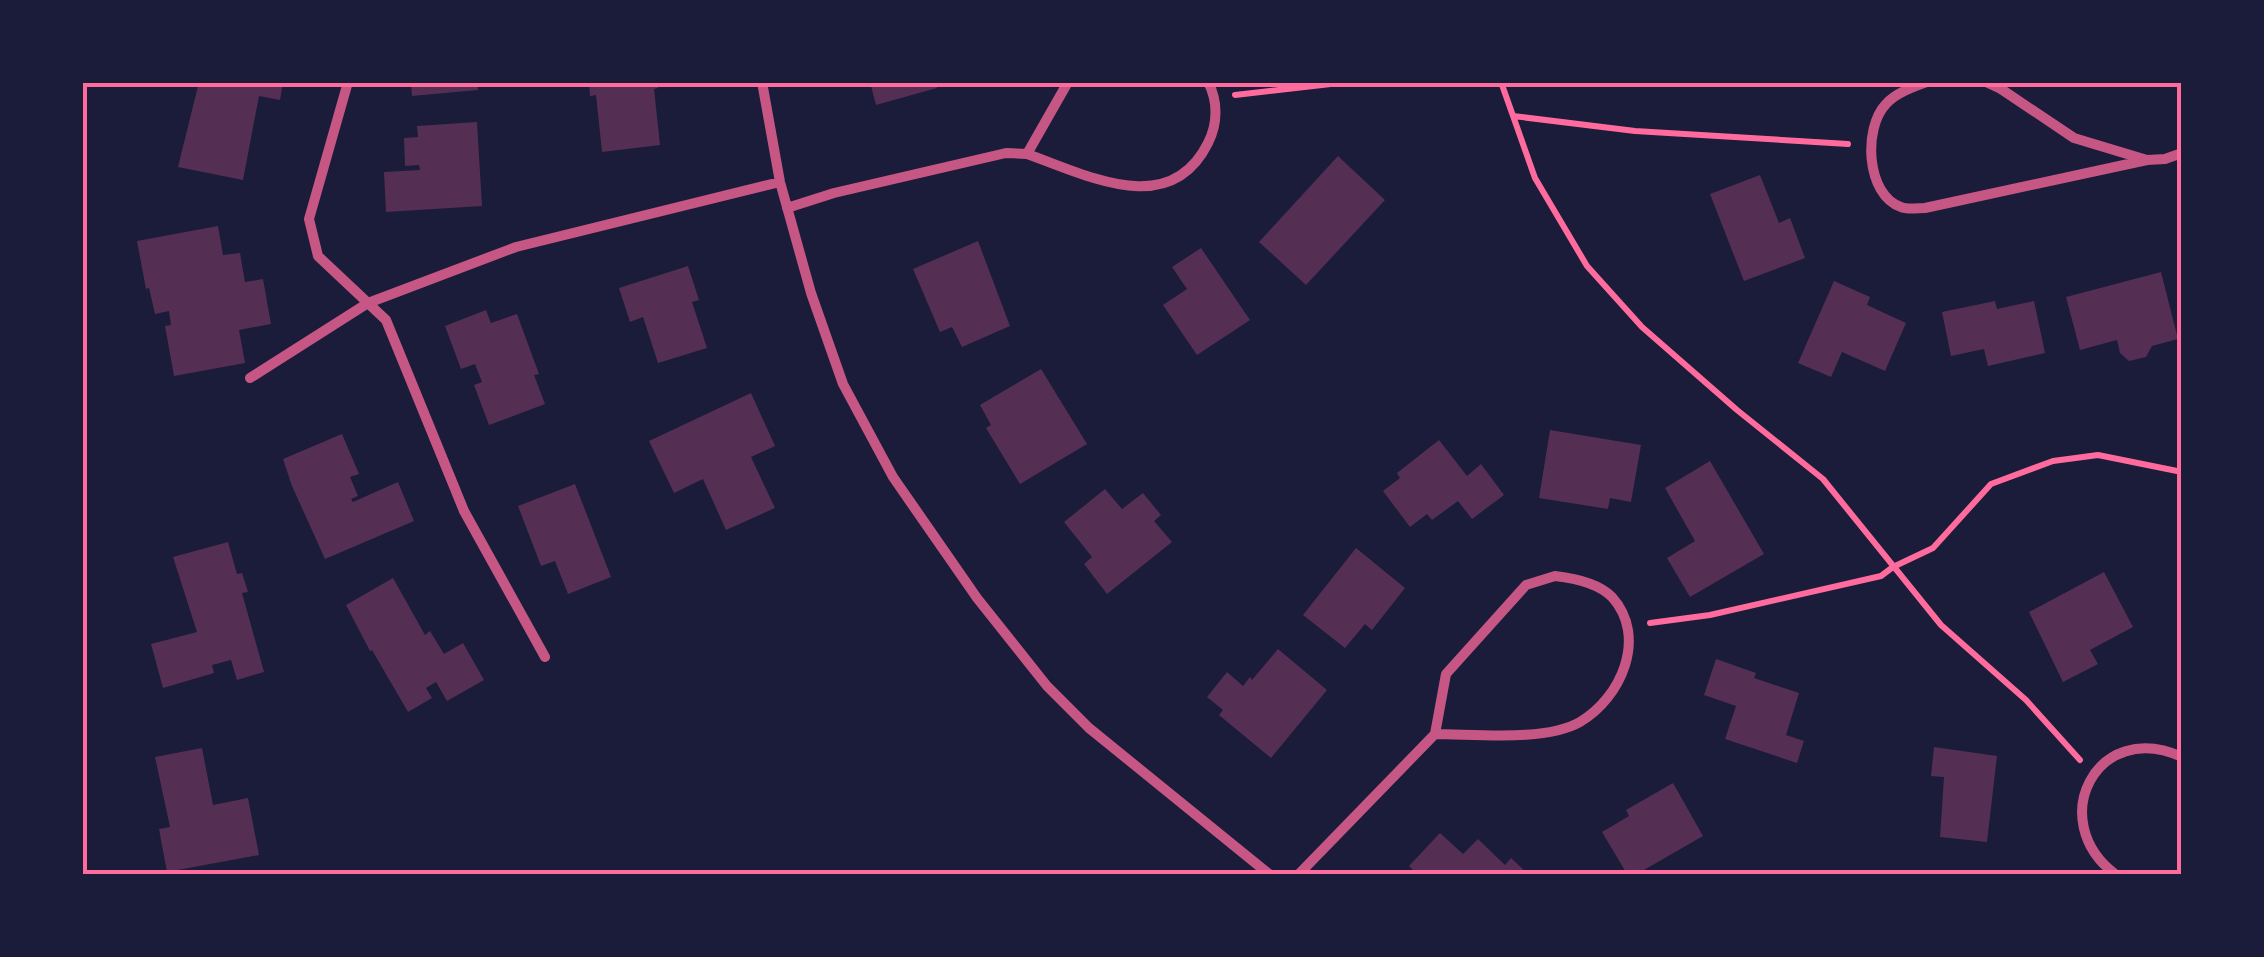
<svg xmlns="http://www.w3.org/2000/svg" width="2264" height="957" font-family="'PT Sans Narrow',sans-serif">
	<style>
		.building { fill: #542f53 }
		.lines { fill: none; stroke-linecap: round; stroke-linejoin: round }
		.path { stroke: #ff6b9d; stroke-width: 6 }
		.minor { stroke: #c65784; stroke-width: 10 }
		.neatline { fill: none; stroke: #ff6b9d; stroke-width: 4 }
	</style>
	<rect width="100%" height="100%" fill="#1b1b3a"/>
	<path class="building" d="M 199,82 L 283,82 L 280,100 L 259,96 L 243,180 L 178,167 Z
		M 411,82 L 477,82 L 478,90 L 412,96 Z
		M 589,82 L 658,82 L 658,88 L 654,89 L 660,145 L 602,152 L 596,95 L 590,96 Z
		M 870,82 L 935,82 L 937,88 L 876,105 Z
		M 477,122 L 482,206 L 386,212 L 384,172 L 420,170 L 419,165 L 405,166 L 404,138 L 418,137 L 417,126 Z
		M 1338,156 L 1385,200 L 1306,285 L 1259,242 Z
		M 1760,175 L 1779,223 L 1790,218 L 1805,258 L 1744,281 L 1710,194 Z
		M 218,226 L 223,255 L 240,253 L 245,282 L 263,279 L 271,324 L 239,330 L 245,363 L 174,376 L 165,326 L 171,325 L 169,311 L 155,314 L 149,288 L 146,289 L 137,241 Z
		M 978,241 L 1010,326 L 962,347 L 952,327 L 940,332 L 913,269 Z
		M 1201,248 L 1250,320 L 1197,355 L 1163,305 L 1187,289 L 1172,267 Z
		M 688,266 L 699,300 L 692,302 L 707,348 L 658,363 L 643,317 L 630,322 L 619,288 Z
		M 2161,272 L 2178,339 L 2152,346 L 2146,357 L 2129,361 L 2120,353 L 2117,340 L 2080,350 L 2066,297 Z
		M 1834,281 L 1870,297 L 1867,305 L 1906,323 L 1885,371 L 1842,352 L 1831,377 L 1798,363 Z
		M 1995,301 L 1997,309 L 2034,301 L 2045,353 L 1988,366 L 1984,349 L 1951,356 L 1942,312 Z
		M 486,310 L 491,323 L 517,314 L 539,374 L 534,375 L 545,404 L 489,425 L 474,385 L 482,382 L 475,364 L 461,369 L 445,326 Z
		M 1041,369 L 1087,444 L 1020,484 L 986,428 L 991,425 L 980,405 Z
		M 751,393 L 775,446 L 751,457 L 775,508 L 726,530 L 703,479 L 674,493 L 649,441 Z
		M 1550,430 L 1641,445 L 1631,502 L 1610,498 L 1608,509 L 1539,498 Z
		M 342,434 L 359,474 L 350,477 L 358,496 L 351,499 L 353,502 L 398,482 L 414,521 L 325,559 L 292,486 L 283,459 Z
		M 1439,440 L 1467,476 L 1481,464 L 1504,495 L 1472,519 L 1458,501 L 1432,520 L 1427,514 L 1410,527 L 1383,491 L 1400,478 L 1397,473 Z
		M 1710,461 L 1764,554 L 1690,597 L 1667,558 L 1695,541 L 1665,488 Z
		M 575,484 L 611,577 L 568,594 L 555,561 L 541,566 L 518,506 Z
		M 1105,489 L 1122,509 L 1143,493 L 1161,515 L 1154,521 L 1172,542 L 1107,594 L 1084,564 L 1092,557 L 1064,522 Z
		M 228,542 L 237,574 L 242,573 L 248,592 L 242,593 L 264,672 L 237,680 L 231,660 L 212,665 L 214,673 L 163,688 L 151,644 L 197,632 L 173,557 Z
		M 1356,548 L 1405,588 L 1372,630 L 1365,624 L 1345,648 L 1303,615 Z
		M 2104,572 L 2133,627 L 2090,650 L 2098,664 L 2063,682 L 2029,612 Z
		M 393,578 L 425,635 L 430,631 L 444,654 L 463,643 L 484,680 L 447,701 L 436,682 L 426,688 L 432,698 L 408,712 L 372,650 L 370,651 L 346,605 Z
		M 1278,649 L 1327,690 L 1271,758 L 1219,715 L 1223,710 L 1207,697 L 1227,672 L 1243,686 L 1250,677 L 1252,680 Z
		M 1716,659 L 1756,673 L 1754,678 L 1799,693 L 1786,735 L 1804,741 L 1797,763 L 1725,739 L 1736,706 L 1704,695 Z
		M 1934,747 L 1997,756 L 1987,842 L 1940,837 L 1944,777 L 1931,776 Z
		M 202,748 L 213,805 L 248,798 L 259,855 L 167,872 L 159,829 L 170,827 L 155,757 Z
		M 1673,783 L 1703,836 L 1637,874 L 1627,874 L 1602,832 L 1629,816 L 1626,810 Z
		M 1440,833 L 1463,854 L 1478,839 L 1505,865 L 1511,858 L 1526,872 L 1417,874 L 1409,866 Z"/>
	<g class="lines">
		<path class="path" d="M 1501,82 L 1535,178 L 1587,266 L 1642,327 L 1737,410 L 1823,479 L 1941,625 L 2026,700 L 2080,760
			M 1235,95 L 1348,82
			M 1513,116 L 1635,131 L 1848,144
			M 1650,623 L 1710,615 L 1881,576 L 1893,567 L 1933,548 L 1991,484 L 2053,461 L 2098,455 L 2182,472"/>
		<path class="minor" d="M 348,82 L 309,219 L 318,256 L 386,320 L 464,511 L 545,657
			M 762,82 L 780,182 L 811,293 L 843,384 L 893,477 L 977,598 L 1047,686 L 1089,728 L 1269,874
			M 1068,82 L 1027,154 C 1087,175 1170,220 1208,143 C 1218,123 1218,101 1208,82
			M 1927,82 C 1913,87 1896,93 1886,104 C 1863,128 1866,195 1901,207 C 1907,210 1918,208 1925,208 L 2147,160 L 2074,138 L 2001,89 L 1986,82
			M 2147,160 L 2165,159 L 2182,153
			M 787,208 L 834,193 L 1006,153 L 1027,154
			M 250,378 L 368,303 L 516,247 L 780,182
			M 1555,576 C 1573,578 1598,583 1612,597 C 1648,637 1621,698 1580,722 C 1545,742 1475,734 1435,734 L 1446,674 L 1526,585 Z
			M 1299,874 L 1435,734
			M 2115,874 C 2045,821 2096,718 2182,757"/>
	</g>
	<rect width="2264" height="957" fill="none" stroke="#1b1b3a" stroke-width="170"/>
	<rect x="85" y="85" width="2094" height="787" class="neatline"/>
</svg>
